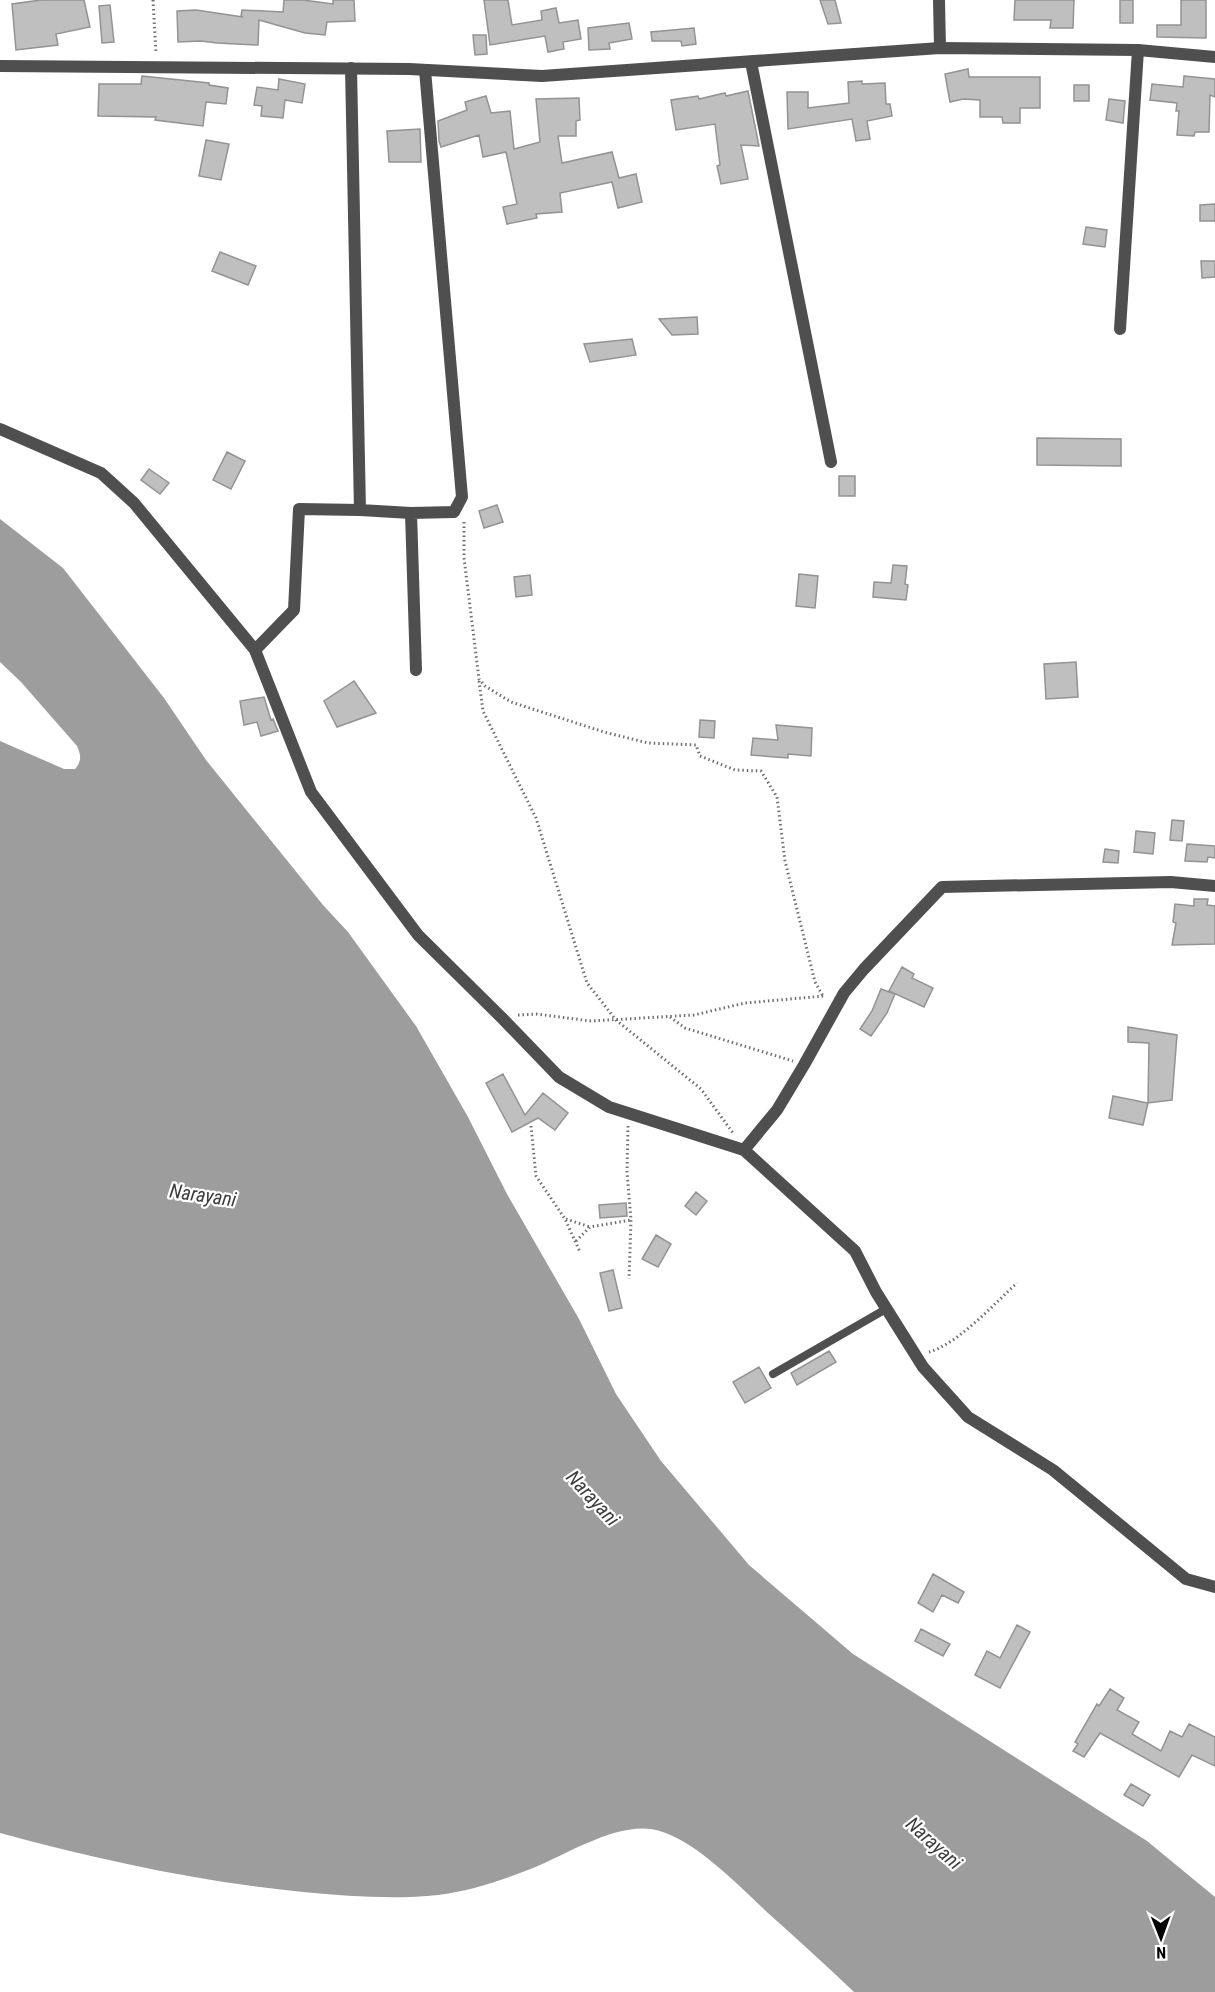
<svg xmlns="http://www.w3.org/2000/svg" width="1215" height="1992" font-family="'Roboto Condensed',sans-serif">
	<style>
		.water { fill: #9d9d9d }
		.building { fill: #bfbfbf; stroke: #939393; stroke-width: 1.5 }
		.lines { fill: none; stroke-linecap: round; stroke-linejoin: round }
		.path { stroke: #717171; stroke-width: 3; stroke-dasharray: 1.5 3; stroke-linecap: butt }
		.service { stroke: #4f4f4f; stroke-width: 8 }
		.minor { stroke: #4f4f4f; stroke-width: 12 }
		.tertiary { stroke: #4f4f4f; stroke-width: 12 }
		.labels { text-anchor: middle; stroke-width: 4.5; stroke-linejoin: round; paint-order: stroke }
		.water-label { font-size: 20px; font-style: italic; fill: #3e3e3e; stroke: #fff }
	</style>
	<rect width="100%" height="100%" fill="#fff"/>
	<path class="water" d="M 0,519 L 63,568 L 164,698 L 206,760 L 323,905 L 348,932 L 416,1026 L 468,1117 L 507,1194 L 579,1319 L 616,1394 L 661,1461 L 749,1565 L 853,1654 L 1147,1841 L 1215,1897 L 1215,1992 L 854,1992 C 826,1965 797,1939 768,1913 C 739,1886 691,1835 651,1829 C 614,1824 567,1854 533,1868 C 503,1880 470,1891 438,1895 C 393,1900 348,1896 303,1892 C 200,1882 100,1860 0,1833 L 0,741 L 64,769 L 75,769 C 82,761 81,755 77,746 L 21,682 L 0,662 Z"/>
	<path class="building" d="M 41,0 L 84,0 L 90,27 L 56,34 L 58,45 L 16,50 L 12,4 Z
		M 284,0 L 303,0 L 333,4 L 333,0 L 354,0 L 355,21 L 327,22 L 325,35 L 305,33 L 259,20 L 258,45 L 217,43 L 201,41 L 178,42 L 177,11 L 196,10 L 243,17 L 241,16 L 242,10 L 283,12 Z
		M 484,0 L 508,0 L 512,25 L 542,20 L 541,11 L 556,8 L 559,23 L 578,20 L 581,39 L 563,42 L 564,49 L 548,52 L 545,36 L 490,45 Z
		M 820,0 L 835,0 L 841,23 L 828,24 Z
		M 1015,0 L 1074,0 L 1073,28 L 1050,28 L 1051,20 L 1014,20 Z
		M 1120,0 L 1133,0 L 1133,23 L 1120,23 Z
		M 1181,0 L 1206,0 L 1206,38 L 1157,37 L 1157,25 L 1181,25 Z
		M 110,5 L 114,42 L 102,43 L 99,6 Z
		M 629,23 L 632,39 L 609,43 L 610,49 L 589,50 L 588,28 Z
		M 694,28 L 696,44 L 682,46 L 681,41 L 652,41 L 651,32 Z
		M 473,35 L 486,35 L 487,54 L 475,55 Z
		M 968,69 L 969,77 L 1040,77 L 1040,108 L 1020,108 L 1020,123 L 1003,123 L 1002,117 L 980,117 L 980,100 L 963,99 L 950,102 L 945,74 Z
		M 142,76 L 209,83 L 209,85 L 228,88 L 226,104 L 206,102 L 203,126 L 155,120 L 156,117 L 98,116 L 99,84 L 141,84 Z
		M 1184,76 L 1215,79 L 1215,97 L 1210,95 L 1209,132 L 1195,132 L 1194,136 L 1177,135 L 1179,111 L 1176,111 L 1177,103 L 1150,100 L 1152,84 L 1183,87 Z
		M 279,79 L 305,84 L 302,103 L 285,100 L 283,118 L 261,116 L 262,106 L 254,105 L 257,87 L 278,90 Z
		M 862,81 L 862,84 L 885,83 L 886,104 L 890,104 L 892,116 L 867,121 L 870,139 L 856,141 L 852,119 L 788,129 L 787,92 L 808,92 L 808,108 L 849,103 L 848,82 Z
		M 1074,85 L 1089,85 L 1089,101 L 1074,101 Z
		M 748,91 L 759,146 L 741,145 L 748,179 L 721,184 L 717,166 L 720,165 L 715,124 L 676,130 L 671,100 L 698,96 L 699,99 L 725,93 L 726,96 Z
		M 486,96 L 491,113 L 510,111 L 514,149 L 540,142 L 536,99 L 579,98 L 580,120 L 576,121 L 576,136 L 558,136 L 562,163 L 612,152 L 619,178 L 636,174 L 642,202 L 618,208 L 612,182 L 560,193 L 562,212 L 536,214 L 537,218 L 507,224 L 503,207 L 517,204 L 506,152 L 483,157 L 479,135 L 441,147 L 439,141 L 438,121 L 467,110 L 465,102 Z
		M 1109,99 L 1125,101 L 1123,123 L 1106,120 Z
		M 420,129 L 421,162 L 389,162 L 387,131 Z
		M 206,140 L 229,144 L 221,180 L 199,176 Z
		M 1215,204 L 1215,221 L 1200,221 L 1200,205 Z
		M 1086,227 L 1107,230 L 1105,247 L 1083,244 Z
		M 220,252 L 256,266 L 248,285 L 212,271 Z
		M 1201,261 L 1215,261 L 1215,277 L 1202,278 Z
		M 697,317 L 698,334 L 672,335 L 659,319 Z
		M 632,339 L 636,355 L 590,362 L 584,344 Z
		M 1037,438 L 1121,439 L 1121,466 L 1037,465 Z
		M 227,452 L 245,461 L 231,489 L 213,480 Z
		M 149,469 L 169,483 L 160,494 L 141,480 Z
		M 839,476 L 855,476 L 855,496 L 839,496 Z
		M 497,505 L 503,522 L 484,528 L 479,511 Z
		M 893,565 L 907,566 L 905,584 L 908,585 L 906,600 L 873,597 L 874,582 L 891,583 Z
		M 799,574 L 818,576 L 815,608 L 796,606 Z
		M 530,575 L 532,595 L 516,597 L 514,577 Z
		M 1076,662 L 1078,697 L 1046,699 L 1044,664 Z
		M 354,681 L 376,713 L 337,727 L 324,701 Z
		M 264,697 L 271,720 L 273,719 L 278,731 L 261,736 L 257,722 L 244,725 L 240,701 Z
		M 700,720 L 715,721 L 714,738 L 699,737 Z
		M 776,725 L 812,728 L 811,756 L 788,754 L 788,758 L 751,755 L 753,738 L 778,740 Z
		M 1172,820 L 1184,821 L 1182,841 L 1170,840 Z
		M 1136,831 L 1155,833 L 1153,854 L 1134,852 Z
		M 1187,844 L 1215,846 L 1215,858 L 1208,857 L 1207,862 L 1185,861 Z
		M 1105,849 L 1119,851 L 1118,863 L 1103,862 Z
		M 1194,899 L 1208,899 L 1207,905 L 1215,906 L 1215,944 L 1172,945 L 1176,923 L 1173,922 L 1175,904 L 1194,906 Z
		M 902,967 L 914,974 L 912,978 L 933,988 L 924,1007 L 889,991 Z
		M 881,989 L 895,994 L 887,1013 L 871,1036 L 860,1029 L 872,1011 Z
		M 1128,1027 L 1177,1035 L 1172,1100 L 1148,1103 L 1149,1043 L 1128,1042 Z
		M 503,1074 L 525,1115 L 543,1093 L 568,1113 L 555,1130 L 538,1118 L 512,1132 L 486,1083 Z
		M 1113,1096 L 1148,1103 L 1143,1125 L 1109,1118 Z
		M 696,1192 L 707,1201 L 696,1215 L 685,1206 Z
		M 626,1203 L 627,1216 L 600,1218 L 599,1205 Z
		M 656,1235 L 671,1244 L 658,1267 L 642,1259 Z
		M 613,1270 L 622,1308 L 609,1311 L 600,1273 Z
		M 829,1351 L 836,1362 L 797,1385 L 791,1373 Z
		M 759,1367 L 771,1388 L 745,1403 L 733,1382 Z
		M 933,1574 L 964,1592 L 958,1603 L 942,1595 L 933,1612 L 918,1603 Z
		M 1017,1625 L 1030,1632 L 1000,1688 L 975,1675 L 987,1651 L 1000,1658 Z
		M 921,1629 L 950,1644 L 943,1656 L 915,1641 Z
		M 1110,1689 L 1124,1698 L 1117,1710 L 1139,1722 L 1132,1734 L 1161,1751 L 1170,1731 L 1182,1737 L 1189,1724 L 1215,1737 L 1215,1766 L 1192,1755 L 1179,1777 L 1100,1733 L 1084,1757 L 1073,1751 L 1078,1744 L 1075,1742 L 1097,1704 L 1099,1706 Z
		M 1131,1784 L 1150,1795 L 1143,1806 L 1124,1795 Z"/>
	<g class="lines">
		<path class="path" d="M 153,0 L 156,53
			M 464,522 L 464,558 L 479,679 L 485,686 L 511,702 L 604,732 L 648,743 L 696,745 L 700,756 L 735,770 L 761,771 L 777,797 L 785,861 L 815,982 L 823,996
			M 479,681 L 483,711 L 536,818 L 587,983 L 616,1020 L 701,1089 L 733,1133
			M 518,1015 L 536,1014 L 591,1021 L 694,1015 L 745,1003 L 824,996
			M 670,1017 L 685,1028 L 793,1061
			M 531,1126 L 536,1176 L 565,1219 L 580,1252
			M 628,1126 L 627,1172 L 631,1220 L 629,1279
			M 566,1219 L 590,1227
			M 576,1241 L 590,1227 L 631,1220
			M 929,1352 C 958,1344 995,1303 1017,1283"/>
		<path class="service" d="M 773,1374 L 886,1309"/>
		<path class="minor" d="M 939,0 L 940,48
			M 751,62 L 831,462
			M 1120,329 L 1138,50
			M 0,429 L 101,473 L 134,503 L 255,650 L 311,792 L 418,935 L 503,1019 L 559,1077 L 609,1107 L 744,1150 L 855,1251 L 876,1292 L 923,1367 L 968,1417 L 1053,1470 L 1186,1579 L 1215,1587
			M 360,510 L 411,513 L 416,670
			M 411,513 L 454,512 L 462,497 L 425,70
			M 255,650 L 294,610 L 299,509 L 360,510 L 351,68
			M 744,1150 L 777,1110 L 804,1065 L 844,993 L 864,969 L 942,887 L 1171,882 L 1215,886"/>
		<path class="tertiary" d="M 0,66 L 409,69 L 542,76 L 940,48 L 1138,50 L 1215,57"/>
	</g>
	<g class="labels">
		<g class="water-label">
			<text transform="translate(203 1195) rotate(8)" y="7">Narayani</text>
			<text transform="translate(593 1498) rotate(47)" y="7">Narayani</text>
			<text transform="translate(934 1843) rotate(42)" y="7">Narayani</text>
		</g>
	</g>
	<g transform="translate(1161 1938) rotate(179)" stroke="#ffffff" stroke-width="4.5" paint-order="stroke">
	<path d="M0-4.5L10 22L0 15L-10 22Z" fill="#000000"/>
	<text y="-9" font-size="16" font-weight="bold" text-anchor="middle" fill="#000000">N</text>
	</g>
</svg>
